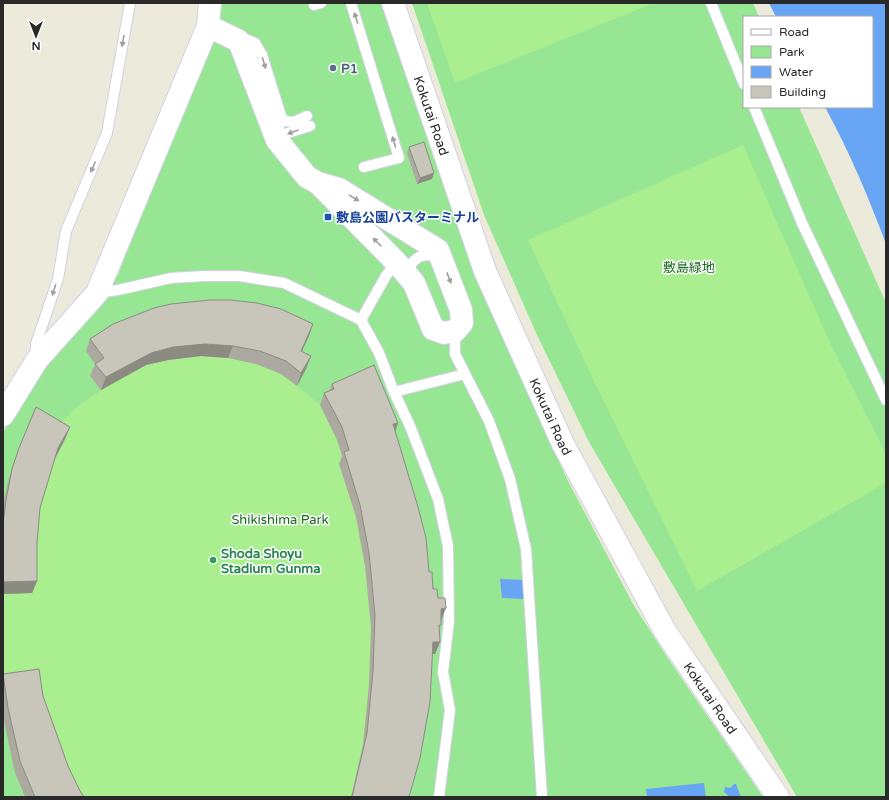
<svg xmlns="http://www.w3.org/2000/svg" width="889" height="800" font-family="'Varela Round','Noto Sans JP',sans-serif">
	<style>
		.green { fill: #97e694 }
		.pitch { fill: #a9ee8f }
		.water { fill: #68a5f4 }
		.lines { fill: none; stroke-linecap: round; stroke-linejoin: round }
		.service-casing { stroke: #d2d0e3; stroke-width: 12 }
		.tertiary-casing { stroke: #d2d0e3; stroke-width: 24 }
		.service { stroke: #fff; stroke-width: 10 }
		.tertiary { stroke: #fff; stroke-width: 22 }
		.wall { fill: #acaaa0 }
		.shaded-wall { fill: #8c8b82 }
		.building { fill: #c8c6ba; stroke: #8c8b82 }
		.oneway { fill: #9f9f9f }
		.service-dot { fill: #5c6f8a; stroke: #fff; stroke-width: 1.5 }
		.transit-dot { fill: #1a4fb4; stroke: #fff; stroke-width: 1.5 }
		.leisure-dot { fill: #2e9e5b; stroke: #fff; stroke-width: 1.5 }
		.labels { text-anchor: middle; stroke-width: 3; stroke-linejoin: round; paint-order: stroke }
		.service-label { font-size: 13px; font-weight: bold; fill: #4e5e75; stroke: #fff; text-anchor: start }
		.street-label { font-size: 13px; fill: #292929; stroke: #fff }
		.transit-label { font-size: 13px; font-weight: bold; fill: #164399; stroke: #fff; text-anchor: start }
		.park-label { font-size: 13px; fill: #166a1e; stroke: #fff }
		.leisure-label { font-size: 13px; font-weight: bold; fill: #27864d; stroke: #fff; text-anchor: start }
	</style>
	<rect width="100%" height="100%" fill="#eceadb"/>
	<path class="green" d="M 219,3 L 382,3 L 455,220 L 481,289 L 567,479 L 633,604 L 665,654 L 763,797 L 3,797 L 3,434 L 5,429 L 50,358 L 71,334 L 118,275 L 138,224 Z
		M 412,3 L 753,3 L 759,17 L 744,17 L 744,107 L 799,107 L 886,303 L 886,797 L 797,797 L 589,442 L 537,335 L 484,215 Z"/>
	<path class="pitch" d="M 427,3 L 654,3 L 455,83 Z
		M 743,145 L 829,341 L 886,454 L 886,483 L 697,591 L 594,381 L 528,240 Z
		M 309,336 L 296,363 L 306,369 L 297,386 L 320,405 L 329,401 L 437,621 L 435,654 L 429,654 L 408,797 L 24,797 L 15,773 L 3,716 L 3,505 C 9,475 18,448 31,420 L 52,431 L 78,406 L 101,390 L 90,376 L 99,370 L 86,351 L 109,337 Z"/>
	<path class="water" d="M 769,3 L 886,3 L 886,244 C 869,198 849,151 825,107 L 872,107 L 872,17 L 776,17 Z
		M 500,579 L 524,580 L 526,599 L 502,598 Z
		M 704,783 L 706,797 L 647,797 L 646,789 Z
		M 734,784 L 736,784 L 741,797 L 730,797 L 724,792 L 725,787 L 730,788 Z"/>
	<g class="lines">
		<g class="service-casing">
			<path id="service" d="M 351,3 L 399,158 L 364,167
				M 711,3 L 744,84
				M 314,5 L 321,3
				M 239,41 L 248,40 L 255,43 L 262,55 L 281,116 L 284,121 L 294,122 L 307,116
				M 754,107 L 802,223 L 886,400
				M 277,140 L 288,133 L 310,126
				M 411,276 L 411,264 C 419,255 424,254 436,256 L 437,255
				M 97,293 L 118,290 L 171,278 L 205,276 L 239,276 L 284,283 L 361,320 L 379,353 L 394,392 L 410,426 L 438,499 L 448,546 L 449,621 L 443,672 L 450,710 L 439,797
				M 361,320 L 387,274 L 397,263
				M 455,331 L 455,354 L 489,421 L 510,479 L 526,549 L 542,797
				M 36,356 L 36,344 L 58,279 L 66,231 L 107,133 L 130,3
				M 394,392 L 465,374"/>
		</g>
		<g class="tertiary-casing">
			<g id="tertiary">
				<path id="s1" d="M 393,3 L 485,271 L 563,444 L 665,631 L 778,797"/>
				<path d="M 208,26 L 239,41 L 277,140 L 307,177 L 318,183 L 397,263 L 414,283 L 433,329 L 444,333 L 455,331 L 462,323 L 461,310 L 438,250 L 339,189 L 318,183"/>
				<path d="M 3,415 L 37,360 L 97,293 L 208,26 L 210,3"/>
			</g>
		</g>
		<use href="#service" class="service"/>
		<use href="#tertiary" class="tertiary"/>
	</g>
	<path class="wall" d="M 409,147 L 432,179 L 417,184 L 407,153 Z
		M 309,336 L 302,351 L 306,369 L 297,386 L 281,374 L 256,364 L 228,358 L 201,356 L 168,360 L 146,365 L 101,390 L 90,376 L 95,364 L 86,351 L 90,339 Z
		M 332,384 L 398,423 L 395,432 L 429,572 L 441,621 L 439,630 L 440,642 L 435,654 L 432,654 L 409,797 L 351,797 L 363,745 L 369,684 L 371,627 L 365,566 L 356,517 L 339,464 L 342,456 L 337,440 L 320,405 L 324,393 L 329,391 Z
		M 70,427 L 65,439 L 55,457 L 40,508 L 37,543 L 37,581 L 32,593 L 3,594 L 3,505 L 8,481 L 19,448 Z
		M 3,674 L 43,696 L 68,766 L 80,791 L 84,797 L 25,797 L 15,773 L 4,721 L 3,716 Z"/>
	<path class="shaded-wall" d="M 434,173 L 432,179 L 417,184 L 420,178 Z
		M 313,324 L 309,336 L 296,363 L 301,351 Z
		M 205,344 L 233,346 L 228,358 L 201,356 L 168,360 L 146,365 L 101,390 L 106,377 L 151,353 L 173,347 Z
		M 311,356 L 306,369 L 297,386 L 301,373 Z
		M 398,423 L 394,435 L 393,424 Z
		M 70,427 L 65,439 L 54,461 L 58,448 Z
		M 37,581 L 32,593 L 3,594 L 3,582 Z
		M 446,608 L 441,621 L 436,621 L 441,609 Z
		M 433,642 L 440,642 L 435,654 L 429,654 Z"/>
	<path class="building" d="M 424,142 L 434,173 L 420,178 L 409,147 Z
		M 210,300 L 230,300 L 257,303 L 281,309 L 313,324 L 301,351 L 311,356 L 301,373 L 286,361 L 260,351 L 233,346 L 205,344 L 173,347 L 151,353 L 106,377 L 95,364 L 104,358 L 90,339 L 113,324 L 154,308 L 171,304 Z
		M 374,365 L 398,423 L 393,424 L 418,507 L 426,538 L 429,572 L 432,572 L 433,589 L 437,589 L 438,598 L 445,598 L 446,608 L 441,609 L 441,625 L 439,625 L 440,642 L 433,642 L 430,702 L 420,758 L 409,797 L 352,797 L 367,733 L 373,671 L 375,615 L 369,553 L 360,505 L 344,452 L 349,450 L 342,427 L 324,393 L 334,389 L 332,384 Z
		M 36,407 L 70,427 L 58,448 L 40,508 L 37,543 L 37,581 L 3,582 L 3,524 L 6,500 L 12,469 L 19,448 Z
		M 39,669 L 43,696 L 68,766 L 80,791 L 84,797 L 35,797 L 20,761 L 8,708 L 3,674 Z"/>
	<defs><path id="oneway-solid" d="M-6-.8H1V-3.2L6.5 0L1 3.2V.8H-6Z"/></defs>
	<g class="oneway">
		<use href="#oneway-solid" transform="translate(356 18) rotate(-107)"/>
		<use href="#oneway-solid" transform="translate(123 41) rotate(100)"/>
		<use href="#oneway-solid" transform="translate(264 63) rotate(73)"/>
		<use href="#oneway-solid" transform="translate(293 132) rotate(160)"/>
		<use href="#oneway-solid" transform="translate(394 142) rotate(-107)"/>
		<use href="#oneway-solid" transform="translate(93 167) rotate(113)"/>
		<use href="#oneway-solid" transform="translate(354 198) rotate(31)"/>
		<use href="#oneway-solid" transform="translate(377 242) rotate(-135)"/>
		<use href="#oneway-solid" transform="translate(449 278) rotate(69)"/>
		<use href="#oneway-solid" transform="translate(54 290) rotate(108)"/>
	</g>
	<circle class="service-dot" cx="333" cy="68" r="4"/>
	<rect class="transit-dot" x="324" y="213" width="8" height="8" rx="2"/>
	<circle class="leisure-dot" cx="213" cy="560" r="4"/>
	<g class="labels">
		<g class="service-label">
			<text x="341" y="73">P1</text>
		</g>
		<g class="street-label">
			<text dy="5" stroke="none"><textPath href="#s1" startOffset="119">Kokutai Road</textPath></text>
			<text dy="5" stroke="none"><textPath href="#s1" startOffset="443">Kokutai Road</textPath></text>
			<text dy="5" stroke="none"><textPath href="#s1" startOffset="767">Kokutai Road</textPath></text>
		</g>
		<g class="transit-label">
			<text x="336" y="222">敷島公園バスターミナル</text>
		</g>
		<g class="park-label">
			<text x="689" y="272">敷島緑地</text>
			<text x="280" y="524">Shikishima Park</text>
		</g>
		<g class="leisure-label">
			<text x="221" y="558">Shoda Shoyu<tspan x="221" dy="15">Stadium Gunma</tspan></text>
		</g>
	</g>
	<rect width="889" height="800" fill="none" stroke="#292929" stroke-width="8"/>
	<rect x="743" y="16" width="130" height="92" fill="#ffffff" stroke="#a9a9a9"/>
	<rect x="751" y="29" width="20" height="6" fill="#ffffff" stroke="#a9a9a9"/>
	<text x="779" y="36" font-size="12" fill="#292929">Road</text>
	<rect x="751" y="46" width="20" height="12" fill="#97e694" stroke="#a9a9a9"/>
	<text x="779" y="56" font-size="12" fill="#292929">Park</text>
	<rect x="751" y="66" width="20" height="12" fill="#68a5f4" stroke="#a9a9a9"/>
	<text x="779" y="76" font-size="12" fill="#292929">Water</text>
	<rect x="751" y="86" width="20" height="12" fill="#c8c6ba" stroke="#a9a9a9"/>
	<text x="779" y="96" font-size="12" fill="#292929">Building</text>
	<g transform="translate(36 36) rotate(180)" stroke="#ffffff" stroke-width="3" paint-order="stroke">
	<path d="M0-3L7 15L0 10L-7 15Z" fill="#292929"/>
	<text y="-6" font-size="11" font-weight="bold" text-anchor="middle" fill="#292929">N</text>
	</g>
</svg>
